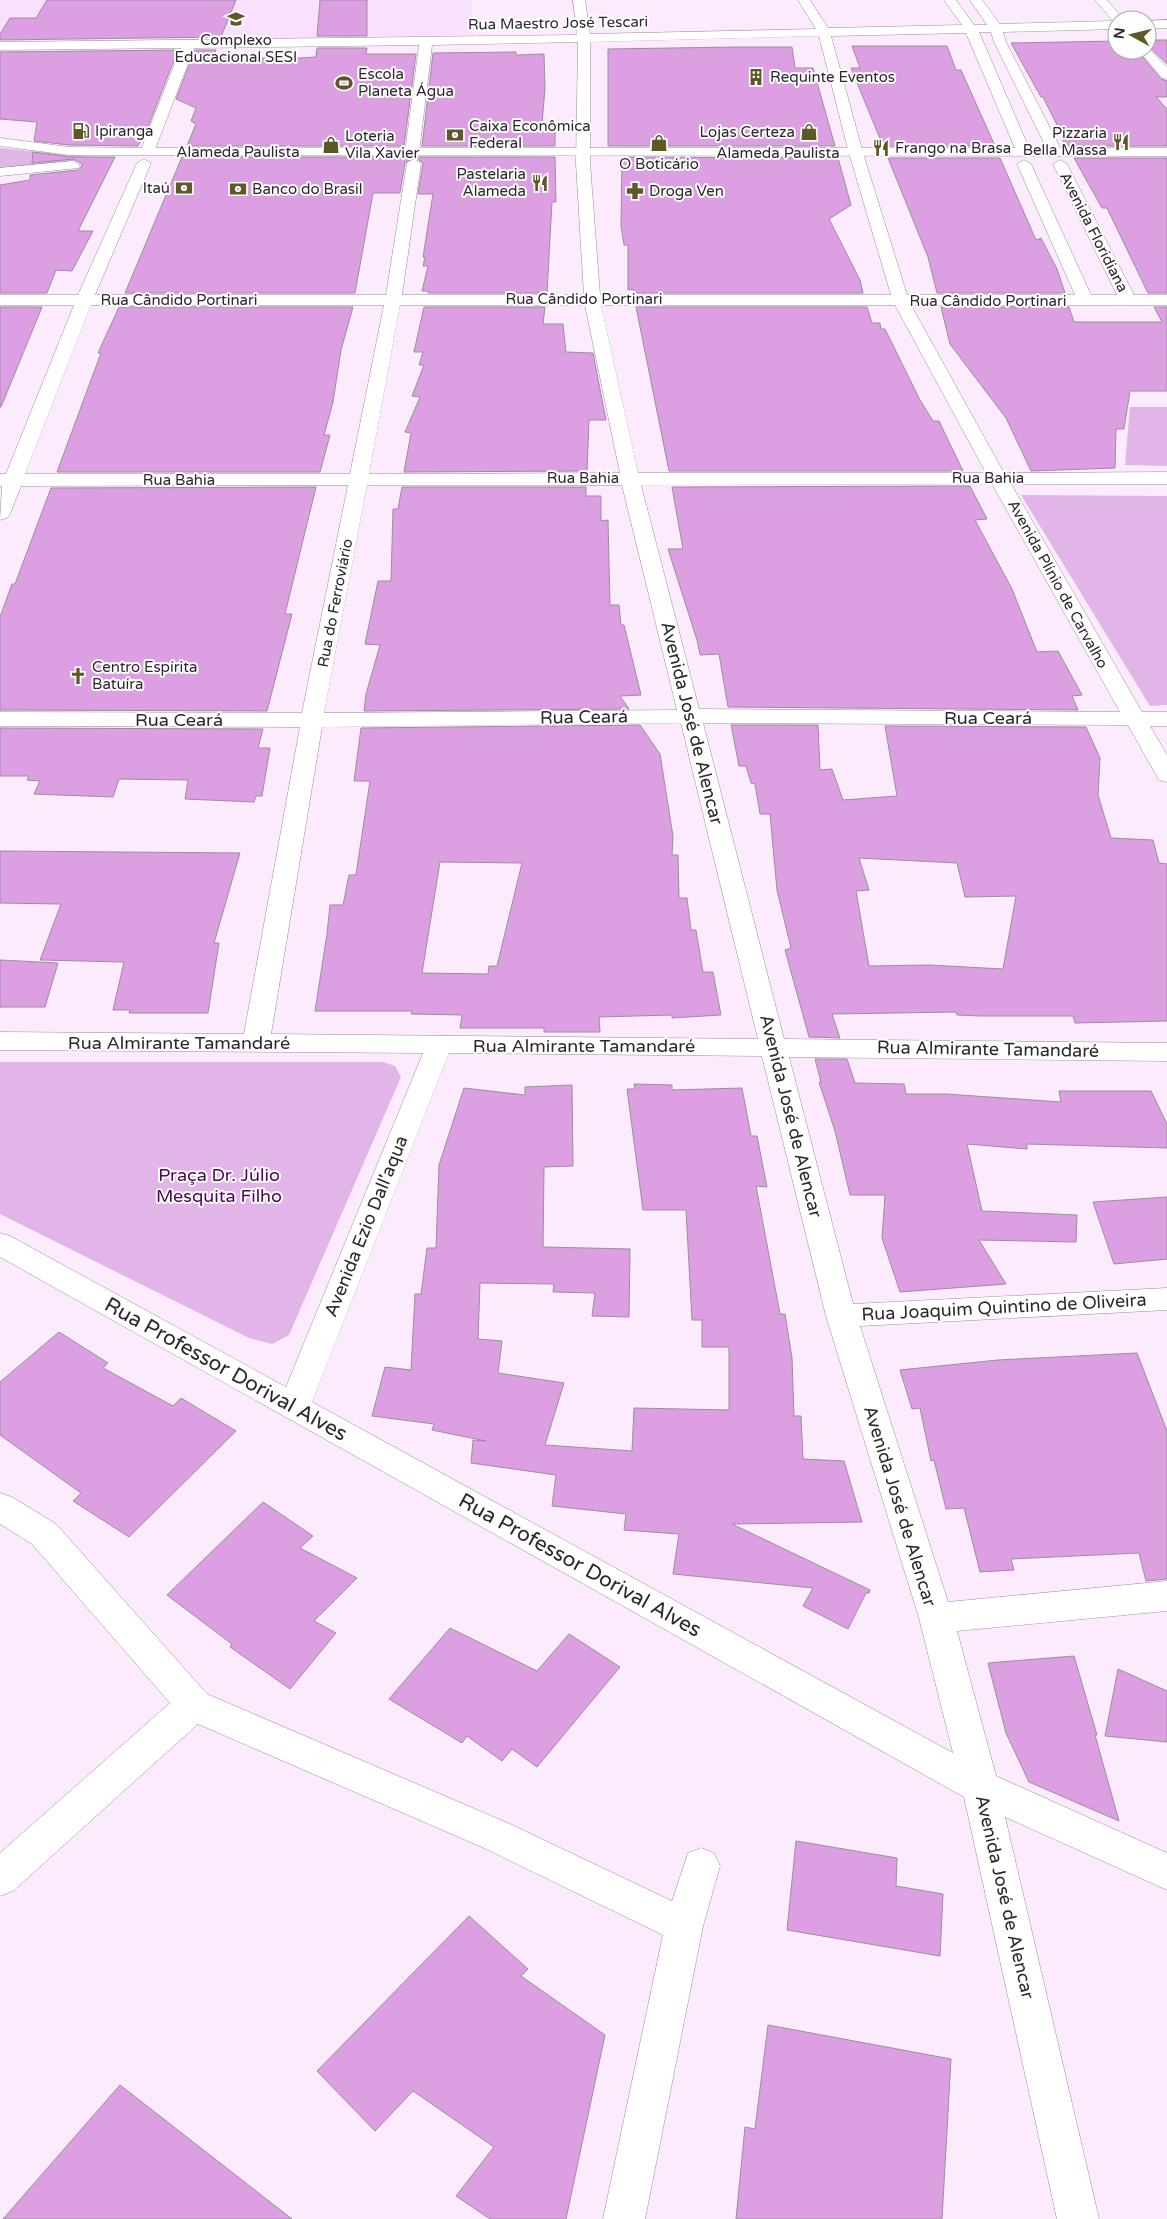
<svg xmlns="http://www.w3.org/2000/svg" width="1167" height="2219" font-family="'Varela Round',sans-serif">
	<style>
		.built { fill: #f9e0fc }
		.green { fill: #e2b5e8 }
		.building { fill: #db9fe2; stroke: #9e8ca0; fill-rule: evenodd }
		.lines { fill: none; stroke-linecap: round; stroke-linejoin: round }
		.street-casing { stroke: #9d8b9f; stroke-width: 1 }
		.secondary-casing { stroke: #9d8b9f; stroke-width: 1 }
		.street { fill: #fff; fill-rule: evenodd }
		.secondary { fill: #fff; fill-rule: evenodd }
		.labels { text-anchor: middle; stroke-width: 4; stroke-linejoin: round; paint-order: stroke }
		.far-street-label { font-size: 15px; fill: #2d262e; stroke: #fefefe }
		.far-poi-label { font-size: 15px; fill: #2d262e; stroke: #fefefe; text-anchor: start }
		.street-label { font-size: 18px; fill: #2d262e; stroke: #fefefe }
		.park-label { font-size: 18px; fill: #500359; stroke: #fefefe }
		.near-street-label { font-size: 21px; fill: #2d262e; stroke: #fefefe }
	</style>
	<rect width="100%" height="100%" fill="#fbebfc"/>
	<path class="built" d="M 2,0 L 471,0 L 473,35 L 238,38 L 0,37 L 0,3 Z"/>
	<path class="green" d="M 0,148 L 101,158 L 0,167 Z
		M 1130,407 L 1167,407 L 1167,466 L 1125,465 Z
		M 1021,495 L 1167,496 L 1167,705 L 1150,706 Z
		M 0,1062 L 383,1062 L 395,1066 L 401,1077 L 289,1335 L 272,1344 L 249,1338 L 0,1214 Z"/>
	<path class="building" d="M 47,0 L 236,0 L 221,37 L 0,40 L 0,34 L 10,18 L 36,18 Z
		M 320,0 L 367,0 L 367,36 L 317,36 Z
		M 1147,40 L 1167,40 L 1167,64 L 1147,45 Z
		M 1117,41 L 1117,50 L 1137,50 L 1161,79 L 1167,81 L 1167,97 L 1156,97 L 1167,109 L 1167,146 L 1065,146 L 1059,129 L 1043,97 L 1041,97 L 1011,43 Z
		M 852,46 L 947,46 L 956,70 L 961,70 L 995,146 L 883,146 L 851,68 L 860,68 Z
		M 736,47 L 792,47 L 795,68 L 813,68 L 835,146 L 608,146 L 608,49 Z
		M 317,48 L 367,48 L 366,54 L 416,54 L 404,146 L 187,146 L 196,124 L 191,121 L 196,108 L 176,99 L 195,50 L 216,50 L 213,58 L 300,58 L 316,57 Z
		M 178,50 L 148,127 L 138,146 L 69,145 L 34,141 L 37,122 L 0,119 L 0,52 Z
		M 516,52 L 516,55 L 544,54 L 545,88 L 542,124 L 550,124 L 550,127 L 555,127 L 555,146 L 422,146 L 433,53 Z
		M 33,152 L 69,157 L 115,157 L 78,231 L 93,231 L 72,271 L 56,270 L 47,293 L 0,293 L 0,185 L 30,180 L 30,175 L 78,170 L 82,166 L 81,163 L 73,159 L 32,163 Z
		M 182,157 L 409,157 L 411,159 L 405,163 L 400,193 L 373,193 L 355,293 L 125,293 Z
		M 415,157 L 555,157 L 556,202 L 552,202 L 547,293 L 428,293 L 428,291 L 422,291 L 428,266 L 423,266 L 425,257 L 423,257 L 433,194 L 418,194 L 423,163 Z
		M 622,157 L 838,158 L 851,205 L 829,219 L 860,280 L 863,293 L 634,293 L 633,289 L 628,290 L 628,245 L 624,245 L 621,226 Z
		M 888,158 L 1000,158 L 1036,240 L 1041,238 L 1057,269 L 1065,293 L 937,293 L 928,257 Z
		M 1074,158 L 1167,158 L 1167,293 L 1148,293 L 1107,208 L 1102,208 Z
		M 0,307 L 42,307 L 1,407 L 0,407 Z
		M 119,307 L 353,307 L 341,350 L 333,402 L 324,435 L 330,435 L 320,472 L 57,472 L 101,353 L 98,353 Z
		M 424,307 L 545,307 L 543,324 L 563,324 L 566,352 L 593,353 L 606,420 L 589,420 L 587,471 L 404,472 L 411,433 L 405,432 L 420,397 L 412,396 L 424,365 L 419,365 L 423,352 L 414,352 Z
		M 636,307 L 867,307 L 872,323 L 880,323 L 881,329 L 885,329 L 920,400 L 933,421 L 939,421 L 963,471 L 669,471 Z
		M 941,307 L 1069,307 L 1074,322 L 1162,322 L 1154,307 L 1167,307 L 1167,391 L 1130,391 L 1124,429 L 1116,429 L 1115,468 L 1031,471 L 1006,418 L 950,344 Z
		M 970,486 L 987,519 L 975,520 L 1012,589 L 1037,652 L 1058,651 L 1082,695 L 1072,696 L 1078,710 L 728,707 L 719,654 L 700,655 L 697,640 L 668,549 L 683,549 L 672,487 Z
		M 316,487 L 285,614 L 292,614 L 267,711 L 0,710 L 0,617 L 12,584 L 15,584 L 51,488 Z
		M 402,487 L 586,487 L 586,496 L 601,496 L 601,521 L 608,520 L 610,605 L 619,605 L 621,625 L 624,625 L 641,695 L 620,696 L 629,709 L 364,711 L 366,694 L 380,645 L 365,644 L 378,581 L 391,581 L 393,509 L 398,509 Z
		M 640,725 L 660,754 L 673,836 L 672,855 L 678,855 L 679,898 L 687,898 L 691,930 L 696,930 L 703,972 L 713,972 L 721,1015 L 672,1018 L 672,1015 L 599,1017 L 600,1032 L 544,1032 L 544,1028 L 460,1028 L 462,1015 L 411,1014 L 412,1011 L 315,1011 L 327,934 L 330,905 L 343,905 L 349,875 L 356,875 L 370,781 L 354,781 L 361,728 ZM 440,862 L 522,863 L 497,966 L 489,966 L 488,974 L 422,973 Z
		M 731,725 L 818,725 L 820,770 L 832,769 L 843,800 L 897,796 L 885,726 L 1086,727 L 1100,758 L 1098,795 L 1111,838 L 1153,840 L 1159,863 L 1167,864 L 1167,1021 L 1075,1023 L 1073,1016 L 980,1016 L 957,1015 L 956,1012 L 832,1014 L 840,1038 L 809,1037 L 785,950 L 791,948 L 777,890 L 770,814 L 760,814 L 755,784 L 751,783 L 746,766 L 739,766 ZM 859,858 L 957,863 L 965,897 L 1016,896 L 1003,969 L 929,965 L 869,966 L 856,891 L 869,890 Z
		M 0,728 L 263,729 L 258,748 L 270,748 L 262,796 L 256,796 L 254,802 L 185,799 L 188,780 L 119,779 L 113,797 L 34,794 L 40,781 L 27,780 L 29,776 L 0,776 Z
		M 0,851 L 240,853 L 214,943 L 219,943 L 208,1013 L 129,1013 L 130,1010 L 113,1010 L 124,962 L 40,960 L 61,904 L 0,903 Z
		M 0,960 L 58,963 L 45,1007 L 0,1007 Z
		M 815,1059 L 847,1059 L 855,1083 L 904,1084 L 906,1094 L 946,1094 L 1061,1102 L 1059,1091 L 1151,1091 L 1167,1124 L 1167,1148 L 1027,1144 L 1027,1149 L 967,1144 L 982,1211 L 1077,1215 L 1076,1242 L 979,1240 L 1006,1284 L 900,1292 L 882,1238 L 885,1195 L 850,1195 L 835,1131 L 819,1082 L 821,1082 Z
		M 634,1084 L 672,1085 L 672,1090 L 742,1088 L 751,1136 L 757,1136 L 767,1187 L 756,1186 L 780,1314 L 785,1314 L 792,1358 L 794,1416 L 801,1416 L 803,1459 L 844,1461 L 862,1522 L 732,1524 L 870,1590 L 869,1593 L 866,1593 L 848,1629 L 803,1606 L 813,1588 L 673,1574 L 679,1534 L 624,1530 L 626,1514 L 552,1506 L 556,1475 L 471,1463 L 473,1440 L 486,1441 L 432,1430 L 434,1424 L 372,1416 L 385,1367 L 411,1370 L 415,1294 L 421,1294 L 427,1248 L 436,1248 L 439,1165 L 464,1088 L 525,1095 L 525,1087 L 572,1085 L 573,1166 L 544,1167 L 543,1247 L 630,1249 L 629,1317 L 592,1316 L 595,1293 L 553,1292 L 554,1284 L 480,1283 L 478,1339 L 502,1341 L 498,1373 L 564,1383 L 545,1445 L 632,1451 L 634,1408 L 729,1410 L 729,1347 L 702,1347 L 702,1320 L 692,1320 L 686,1210 L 643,1210 L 627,1089 L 635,1089 Z
		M 1167,1197 L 1167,1259 L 1114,1264 L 1093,1202 Z
		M 59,1332 L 108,1363 L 103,1368 L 173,1406 L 181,1398 L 236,1431 L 129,1537 L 73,1501 L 81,1493 L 0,1435 L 0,1382 Z
		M 1137,1353 L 1167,1431 L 1167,1579 L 1146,1581 L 1139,1553 L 1011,1559 L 1014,1570 L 980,1572 L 964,1508 L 946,1509 L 934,1460 L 931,1461 L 920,1408 L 912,1409 L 900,1370 L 998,1360 Z
		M 263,1502 L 313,1536 L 300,1548 L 357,1578 L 314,1621 L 336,1633 L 290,1689 L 230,1647 L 232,1644 L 167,1595 Z
		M 450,1628 L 537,1671 L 569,1634 L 620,1667 L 537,1767 L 512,1749 L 502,1761 L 467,1736 L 462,1743 L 389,1699 Z
		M 1074,1656 L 1097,1735 L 1095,1735 L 1119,1821 L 1029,1782 L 1006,1733 L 988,1663 Z
		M 1118,1669 L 1167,1691 L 1167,1742 L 1105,1736 Z
		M 796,1841 L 897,1858 L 896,1886 L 943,1894 L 940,1956 L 787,1930 Z
		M 469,1916 L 528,1969 L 521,1976 L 605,2035 L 566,2219 L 490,2219 L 456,2196 L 494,2147 L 413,2091 L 375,2131 L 317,2071 Z
		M 768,2025 L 951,2059 L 942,2219 L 736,2219 L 745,2127 L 755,2129 Z
		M 120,2085 L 292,2219 L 3,2219 Z"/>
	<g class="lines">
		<g class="street-casing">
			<path id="street" d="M 573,0 L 585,0 L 590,34 L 816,29 L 798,0 L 810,0 L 828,28 L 962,25 L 944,0 L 956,0 L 974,25 L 987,25 L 970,0 L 982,0 L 1000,24 L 1113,21 L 1095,0 L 1107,0 L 1124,20 L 1117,20 L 1117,29 L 1003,32 L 1006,42 L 1063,153 L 1056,157 L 1049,153 L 994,42 L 991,32 L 979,32 L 1031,153 L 1029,156 L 1024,157 L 1017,153 L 966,33 L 831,36 L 863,153 L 907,295 L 1075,295 L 1017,164 L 1024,160 L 1031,164 L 1091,295 L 1117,295 L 1053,164 L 1060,160 L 1067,164 L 1134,295 L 1167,295 L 1167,305 L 911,305 L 1004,473 L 1167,472 L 1167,484 L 1011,484 L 1142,712 L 1167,712 L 1167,726 L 1150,726 L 1167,755 L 1167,782 L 1159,780 L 1128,725 L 703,723 L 784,1039 L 1167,1043 L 1167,1061 L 789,1057 L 853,1304 L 1167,1288 L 1167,1310 L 860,1326 L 948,1602 L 1167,1581 L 1167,1611 L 957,1631 L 996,1776 L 1167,1853 L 1167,1890 L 1005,1817 L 1099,2219 L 1057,2219 L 964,1797 L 0,1257 L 0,1233 L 10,1236 L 286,1387 L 423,1053 L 0,1050 L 0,1032 L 244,1034 L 300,727 L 0,726 L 0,712 L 302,713 L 348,485 L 21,486 L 10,514 L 7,518 L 0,520 L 2,486 L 0,486 L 0,474 L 6,474 L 74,305 L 0,305 L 0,295 L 78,295 L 137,163 L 144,159 L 151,163 L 95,295 L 386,295 L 407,163 L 414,159 L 421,163 L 402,295 L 584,295 L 576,163 L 578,42 L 432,45 L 419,153 L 412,157 L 405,153 L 419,45 L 194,48 L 154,152 L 147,156 L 140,152 L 181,48 L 0,50 L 0,42 L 577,35 ZM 819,36 L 849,153 L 891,295 L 600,295 L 590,163 L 590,42 ZM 91,305 L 384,305 L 350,474 L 25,474 ZM 400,305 L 585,305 L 620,473 L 369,474 ZM 601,305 L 895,305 L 986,473 L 638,473 ZM 992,484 L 1120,712 L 699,709 L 641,485 ZM 367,485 L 622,485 L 677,710 L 324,713 ZM 681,723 L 758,1039 L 271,1034 L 322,727 ZM 449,1053 L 762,1056 L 826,1316 L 919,1618 L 953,1753 L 312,1402 Z
				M 1167,20 L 1167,28 L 1147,29 L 1147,21 Z
				M 1147,47 L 1167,67 L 1167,79 L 1162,78 L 1139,50 L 1147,50 Z
				M 0,1493 L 12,1497 L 56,1524 L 207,1694 L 510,1824 L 672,1901 L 688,1853 L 701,1848 L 714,1853 L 720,1866 L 703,1926 L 645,2219 L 603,2219 L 663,1935 L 484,1848 L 198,1724 L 13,1891 L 0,1896 L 0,1853 L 170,1703 L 32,1544 L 0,1524 Z"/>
		</g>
		<g class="secondary-casing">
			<path id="secondary" d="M 0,138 L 69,147 L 147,148 L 1167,148 L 1167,156 L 69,155 L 0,146 Z
				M 73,161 L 80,165 L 78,168 L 0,176 L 0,168 Z"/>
		</g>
		<use href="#street" class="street"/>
		<use href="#secondary" class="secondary"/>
	</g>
	<defs>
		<g id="school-bare" transform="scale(1.35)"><path d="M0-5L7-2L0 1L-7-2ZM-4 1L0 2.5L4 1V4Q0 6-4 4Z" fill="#5d5825" stroke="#fefefe" stroke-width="2.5" paint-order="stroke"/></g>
		<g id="building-bare" transform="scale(1.35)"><path d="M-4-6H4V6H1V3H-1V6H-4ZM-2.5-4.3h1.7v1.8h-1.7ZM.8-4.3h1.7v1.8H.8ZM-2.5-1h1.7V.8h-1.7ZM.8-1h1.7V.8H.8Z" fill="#5d5825" stroke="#fefefe" stroke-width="2.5" paint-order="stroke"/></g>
		<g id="stadium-bare" transform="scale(1.35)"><path d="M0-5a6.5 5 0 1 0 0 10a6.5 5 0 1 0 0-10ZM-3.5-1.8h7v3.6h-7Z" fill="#5d5825" stroke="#fefefe" stroke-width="2.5" paint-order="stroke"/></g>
		<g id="fuel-bare" transform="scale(1.35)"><path d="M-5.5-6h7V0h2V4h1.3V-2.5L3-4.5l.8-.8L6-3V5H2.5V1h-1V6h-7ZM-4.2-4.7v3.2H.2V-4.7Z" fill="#5d5825" stroke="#fefefe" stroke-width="2.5" paint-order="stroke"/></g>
		<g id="shop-bare" transform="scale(1.35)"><path d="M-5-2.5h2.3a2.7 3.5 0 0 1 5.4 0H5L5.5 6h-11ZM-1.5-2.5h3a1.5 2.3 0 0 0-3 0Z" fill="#5d5825" stroke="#fefefe" stroke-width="2.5" paint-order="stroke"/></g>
		<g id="bank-bare" transform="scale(1.35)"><path d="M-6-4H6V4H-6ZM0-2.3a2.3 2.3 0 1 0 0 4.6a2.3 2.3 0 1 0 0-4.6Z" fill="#5d5825" stroke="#fefefe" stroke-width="2.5" paint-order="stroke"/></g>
		<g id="restaurant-bare" transform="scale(1.35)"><path d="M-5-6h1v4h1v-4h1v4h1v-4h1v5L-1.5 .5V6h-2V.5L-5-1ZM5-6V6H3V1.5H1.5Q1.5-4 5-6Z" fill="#5d5825" stroke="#fefefe" stroke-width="2.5" paint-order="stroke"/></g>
		<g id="pharmacy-bare" transform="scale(1.35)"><path d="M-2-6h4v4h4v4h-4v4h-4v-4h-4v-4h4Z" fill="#5d5825" stroke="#fefefe" stroke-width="2.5" paint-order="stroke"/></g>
		<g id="church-bare" transform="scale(1.35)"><path d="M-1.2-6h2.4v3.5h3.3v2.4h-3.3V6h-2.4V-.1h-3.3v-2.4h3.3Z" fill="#5d5825" stroke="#fefefe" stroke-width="2.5" paint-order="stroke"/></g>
	</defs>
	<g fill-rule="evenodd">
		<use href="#school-bare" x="236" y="19"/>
		<use href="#building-bare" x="756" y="77"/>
		<use href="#stadium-bare" x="344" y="83"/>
		<use href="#fuel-bare" x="81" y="131"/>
		<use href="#shop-bare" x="809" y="132"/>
		<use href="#bank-bare" x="455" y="135"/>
		<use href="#restaurant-bare" x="1121" y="142"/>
		<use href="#shop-bare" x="659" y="143"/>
		<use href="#shop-bare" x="331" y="145"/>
		<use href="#restaurant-bare" x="881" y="148"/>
		<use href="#restaurant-bare" x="540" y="183"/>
		<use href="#bank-bare" x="184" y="188"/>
		<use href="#bank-bare" x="238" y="189"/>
		<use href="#pharmacy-bare" x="635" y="191"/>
		<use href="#church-bare" x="78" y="676"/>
	</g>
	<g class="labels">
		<g class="far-street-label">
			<text transform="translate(558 23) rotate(-1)" y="5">Rua Maestro José Tescari</text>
			<text x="238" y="157">Alameda Paulista</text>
			<text x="778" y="158">Alameda Paulista</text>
			<text transform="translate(1094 232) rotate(63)" y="5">Avenida Floridiana</text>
			<text x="584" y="304">Rua Cândido Portinari</text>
			<text x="179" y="305">Rua Cândido Portinari</text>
			<text x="988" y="306">Rua Cândido Portinari</text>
			<text x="583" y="483">Rua Bahia</text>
			<text x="988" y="483">Rua Bahia</text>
			<text x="179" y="485">Rua Bahia</text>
			<text transform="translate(1058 584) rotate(61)" y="5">Avenida Plínio de Carvalho</text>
			<text transform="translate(335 603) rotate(-79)" y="5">Rua do Ferroviário</text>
		</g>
		<g class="far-poi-label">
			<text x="236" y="45" text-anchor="middle">Complexo<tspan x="236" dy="17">Educacional SESI</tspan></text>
			<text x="358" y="79">Escola<tspan x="358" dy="17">Planeta Água</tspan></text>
			<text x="770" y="82">Requinte Eventos</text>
			<text x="469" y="131">Caixa Econômica<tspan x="469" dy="17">Federal</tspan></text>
			<text x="95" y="136">Ipiranga</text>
			<text x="795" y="137" text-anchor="end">Lojas Certeza</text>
			<text x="1107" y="138" text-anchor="end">Pizzaria<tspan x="1107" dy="17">Bella Massa</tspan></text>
			<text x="345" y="141">Loteria<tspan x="345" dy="17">Vila Xavier</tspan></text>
			<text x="895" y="153">Frango na Brasa</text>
			<text x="659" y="169" text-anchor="middle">O Boticário</text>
			<text x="526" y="179" text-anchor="end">Pastelaria<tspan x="526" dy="17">Alameda</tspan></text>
			<text x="170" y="193" text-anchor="end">Itaú</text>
			<text x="252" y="194">Banco do Brasil</text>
			<text x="649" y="196">Droga Ven</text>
			<text x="92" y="672">Centro Espírita<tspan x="92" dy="17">Batuíra</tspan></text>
		</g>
		<g class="street-label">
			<text transform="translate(584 717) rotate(-1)" y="6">Rua Ceará</text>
			<text x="988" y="724">Rua Ceará</text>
			<text x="179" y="726">Rua Ceará</text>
			<text transform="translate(692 723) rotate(76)" y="6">Avenida José de Alencar</text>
			<text x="179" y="1049">Rua Almirante Tamandaré</text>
			<text x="584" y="1052">Rua Almirante Tamandaré</text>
			<text transform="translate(988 1049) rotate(1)" y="6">Rua Almirante Tamandaré</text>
			<text transform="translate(791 1116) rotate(76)" y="6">Avenida José de Alencar</text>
			<text transform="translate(366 1226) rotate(-68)" y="6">Avenida Ezio Dall'aqua</text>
			<text transform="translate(1004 1307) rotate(-3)" y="6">Rua Joaquim Quintino de Oliveira</text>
			<text transform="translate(900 1506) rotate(73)" y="6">Avenida José de Alencar</text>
			<text transform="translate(1005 1897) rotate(77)" y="6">Avenida José de Alencar</text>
		</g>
		<g class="park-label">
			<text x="219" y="1181">Praça Dr. Júlio<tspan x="219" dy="21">Mesquita Filho</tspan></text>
		</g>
		<g class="near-street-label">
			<text transform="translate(226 1369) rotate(29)" y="7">Rua Professor Dorival Alves</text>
			<text transform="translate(580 1565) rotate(29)" y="7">Rua Professor Dorival Alves</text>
		</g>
	</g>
	<g transform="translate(1132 35) rotate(278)"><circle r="24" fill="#fefefe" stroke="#aaa8ab"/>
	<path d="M0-4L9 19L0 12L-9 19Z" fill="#5d5825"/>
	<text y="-8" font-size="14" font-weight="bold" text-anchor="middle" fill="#2d262e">N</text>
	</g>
</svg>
